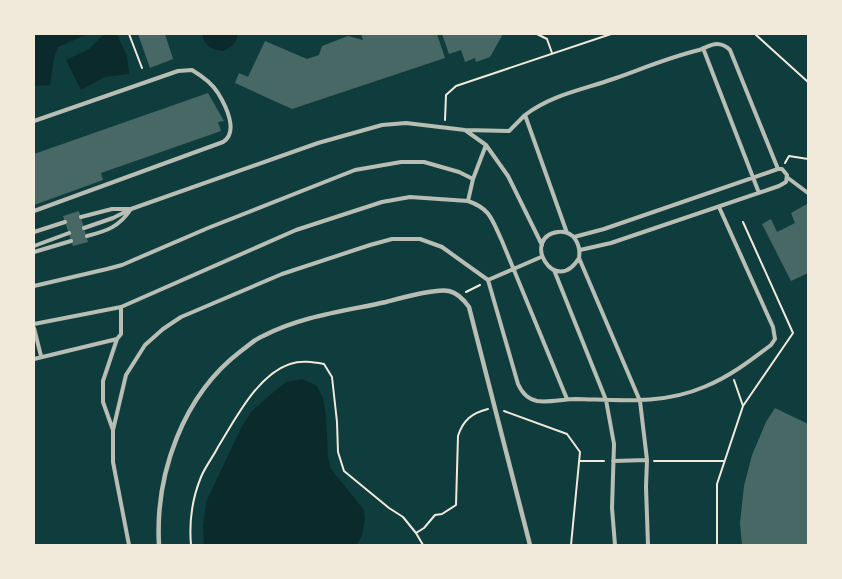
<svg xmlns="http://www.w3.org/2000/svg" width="842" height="579" font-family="Roboto,sans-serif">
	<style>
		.water { fill: #0a2a2b }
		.building { fill: #486865 }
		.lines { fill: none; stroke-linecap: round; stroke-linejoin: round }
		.path { stroke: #f1e9da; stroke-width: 2 }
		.service { stroke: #b8beb3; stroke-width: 4 }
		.pedestrian { stroke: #b8beb3; stroke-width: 4.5 }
	</style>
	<rect width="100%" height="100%" fill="#0f3d3e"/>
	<path class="water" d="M 34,34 L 88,34 L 58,47 L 54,58 L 50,85 L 34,86 Z
		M 107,34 L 117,34 L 127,56 L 129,74 L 105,77 L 81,90 L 66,60 L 89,49 L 102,36 Z
		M 202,34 L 238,34 C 236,44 232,47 223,51 C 211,50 204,45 202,34 Z
		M 302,379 L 317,386 L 323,398 L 326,415 L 328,458 L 331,469 L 364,510 L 365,520 L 362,535 L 357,545 L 204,545 L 203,526 L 206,502 L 241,428 L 251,412 L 270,395 L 286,382 Z"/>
	<path class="building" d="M 138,34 L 165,34 L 173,59 L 150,68 Z
		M 361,34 L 437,34 L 445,58 L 292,109 L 235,83 L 239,73 L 248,77 L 265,41 L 307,59 L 319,55 L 322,46 L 348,36 L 363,40 Z
		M 442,34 L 503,34 L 490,57 L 476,62 L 475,58 L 465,62 L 461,50 L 449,54 Z
		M 208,93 L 224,121 L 218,122 L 221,131 L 101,173 L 103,180 L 34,205 L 34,154 Z
		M 807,204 L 808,273 L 791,281 L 762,224 L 771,219 L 777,232 L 795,223 L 791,213 Z
		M 79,211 L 88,242 L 73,246 L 63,216 Z
		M 775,408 L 808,424 L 808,545 L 742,545 L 740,523 L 744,486 L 752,455 L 766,422 Z"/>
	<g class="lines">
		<path class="path" d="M 129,34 L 142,68
			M 537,34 L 547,39 L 552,53
			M 755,34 L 808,82
			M 445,120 L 446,95 L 456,86 L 611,34
			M 785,163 L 789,156 L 808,159
			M 466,292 L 480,285
			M 734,380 L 743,406
			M 504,411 L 567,434 L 580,452 L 571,545
			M 579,461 L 604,461
			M 654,461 L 724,461
			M 416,533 L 424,528 L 435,515 L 442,514 L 456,505 L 458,436 C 463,420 472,413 488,409
			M 191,545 C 189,522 192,499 201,477 C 205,467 213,457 218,447 C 235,420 257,375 290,364 C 301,360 313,362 324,364 L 332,377 L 337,422 L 338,452 L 344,471 L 389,508 L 403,517 L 416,533 L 423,545
			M 717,545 L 717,484 L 743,406 L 793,333 L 743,222"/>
		<path class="service" d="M 703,48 L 759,193
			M 525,115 C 553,94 583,90 616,78 C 644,68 670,57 699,50 C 705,48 711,44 717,44 C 723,44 726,46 730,50 L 778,169
			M 34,121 L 178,71 L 192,70 C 202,76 212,83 218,93 C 226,106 239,132 223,142 L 34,211
			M 465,130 L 486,145 L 508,176 L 542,245
			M 486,145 L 473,179 L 468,201 C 491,209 492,220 502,241 L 567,399
			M 788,178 L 808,193
			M 81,217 L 112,209 L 131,209 L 113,218 L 84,228
			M 34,232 L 65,222
			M 87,236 C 107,231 119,227 131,209 L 318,143 L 382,125 L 406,123 L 465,130 L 509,131 L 525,115 L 567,233
			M 574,237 L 604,229 L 778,169 L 782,169 L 787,175 L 786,182 L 779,186 L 611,243 L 580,250
			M 34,246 L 69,233
			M 34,252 L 71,241
			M 579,258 C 555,298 520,237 558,232 C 574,230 581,245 579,258 L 640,401 L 647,460 L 646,487 L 648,545
			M 554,270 L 606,400 L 614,444 L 612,508 L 615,545
			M 488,280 L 518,384 C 522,393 527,399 537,401 C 549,403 563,399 576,399 C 619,400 662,405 704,387 C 729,377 750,361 771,345 L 775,339 L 773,327 L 719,207
			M 34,286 L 107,269 L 122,265 L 208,228 L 355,170 L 401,162 L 424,162 L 459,172 L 473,179
			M 34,324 L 121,307 L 296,230 L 382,202 L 410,197 L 468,201
			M 34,328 L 41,356
			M 34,359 L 117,339 L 121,334 L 121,307
			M 113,430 L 103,402 L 103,381 L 117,339
			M 613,461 L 647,460
			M 129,545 L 113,462 L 113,430 L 126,375 L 145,345 L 163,329 L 181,317 L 282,274 L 370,245 L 392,239 L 420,239 L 442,247 L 488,280 L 541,257"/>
		<path class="pedestrian" d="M 159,545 C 155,474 183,395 241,351 C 248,346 255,339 263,336 C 301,316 345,311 386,302 C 401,298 435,288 449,291 C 458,293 464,300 469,307 L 530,545"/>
	</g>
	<rect width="842" height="579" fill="none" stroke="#f1e9da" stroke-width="70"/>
</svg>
